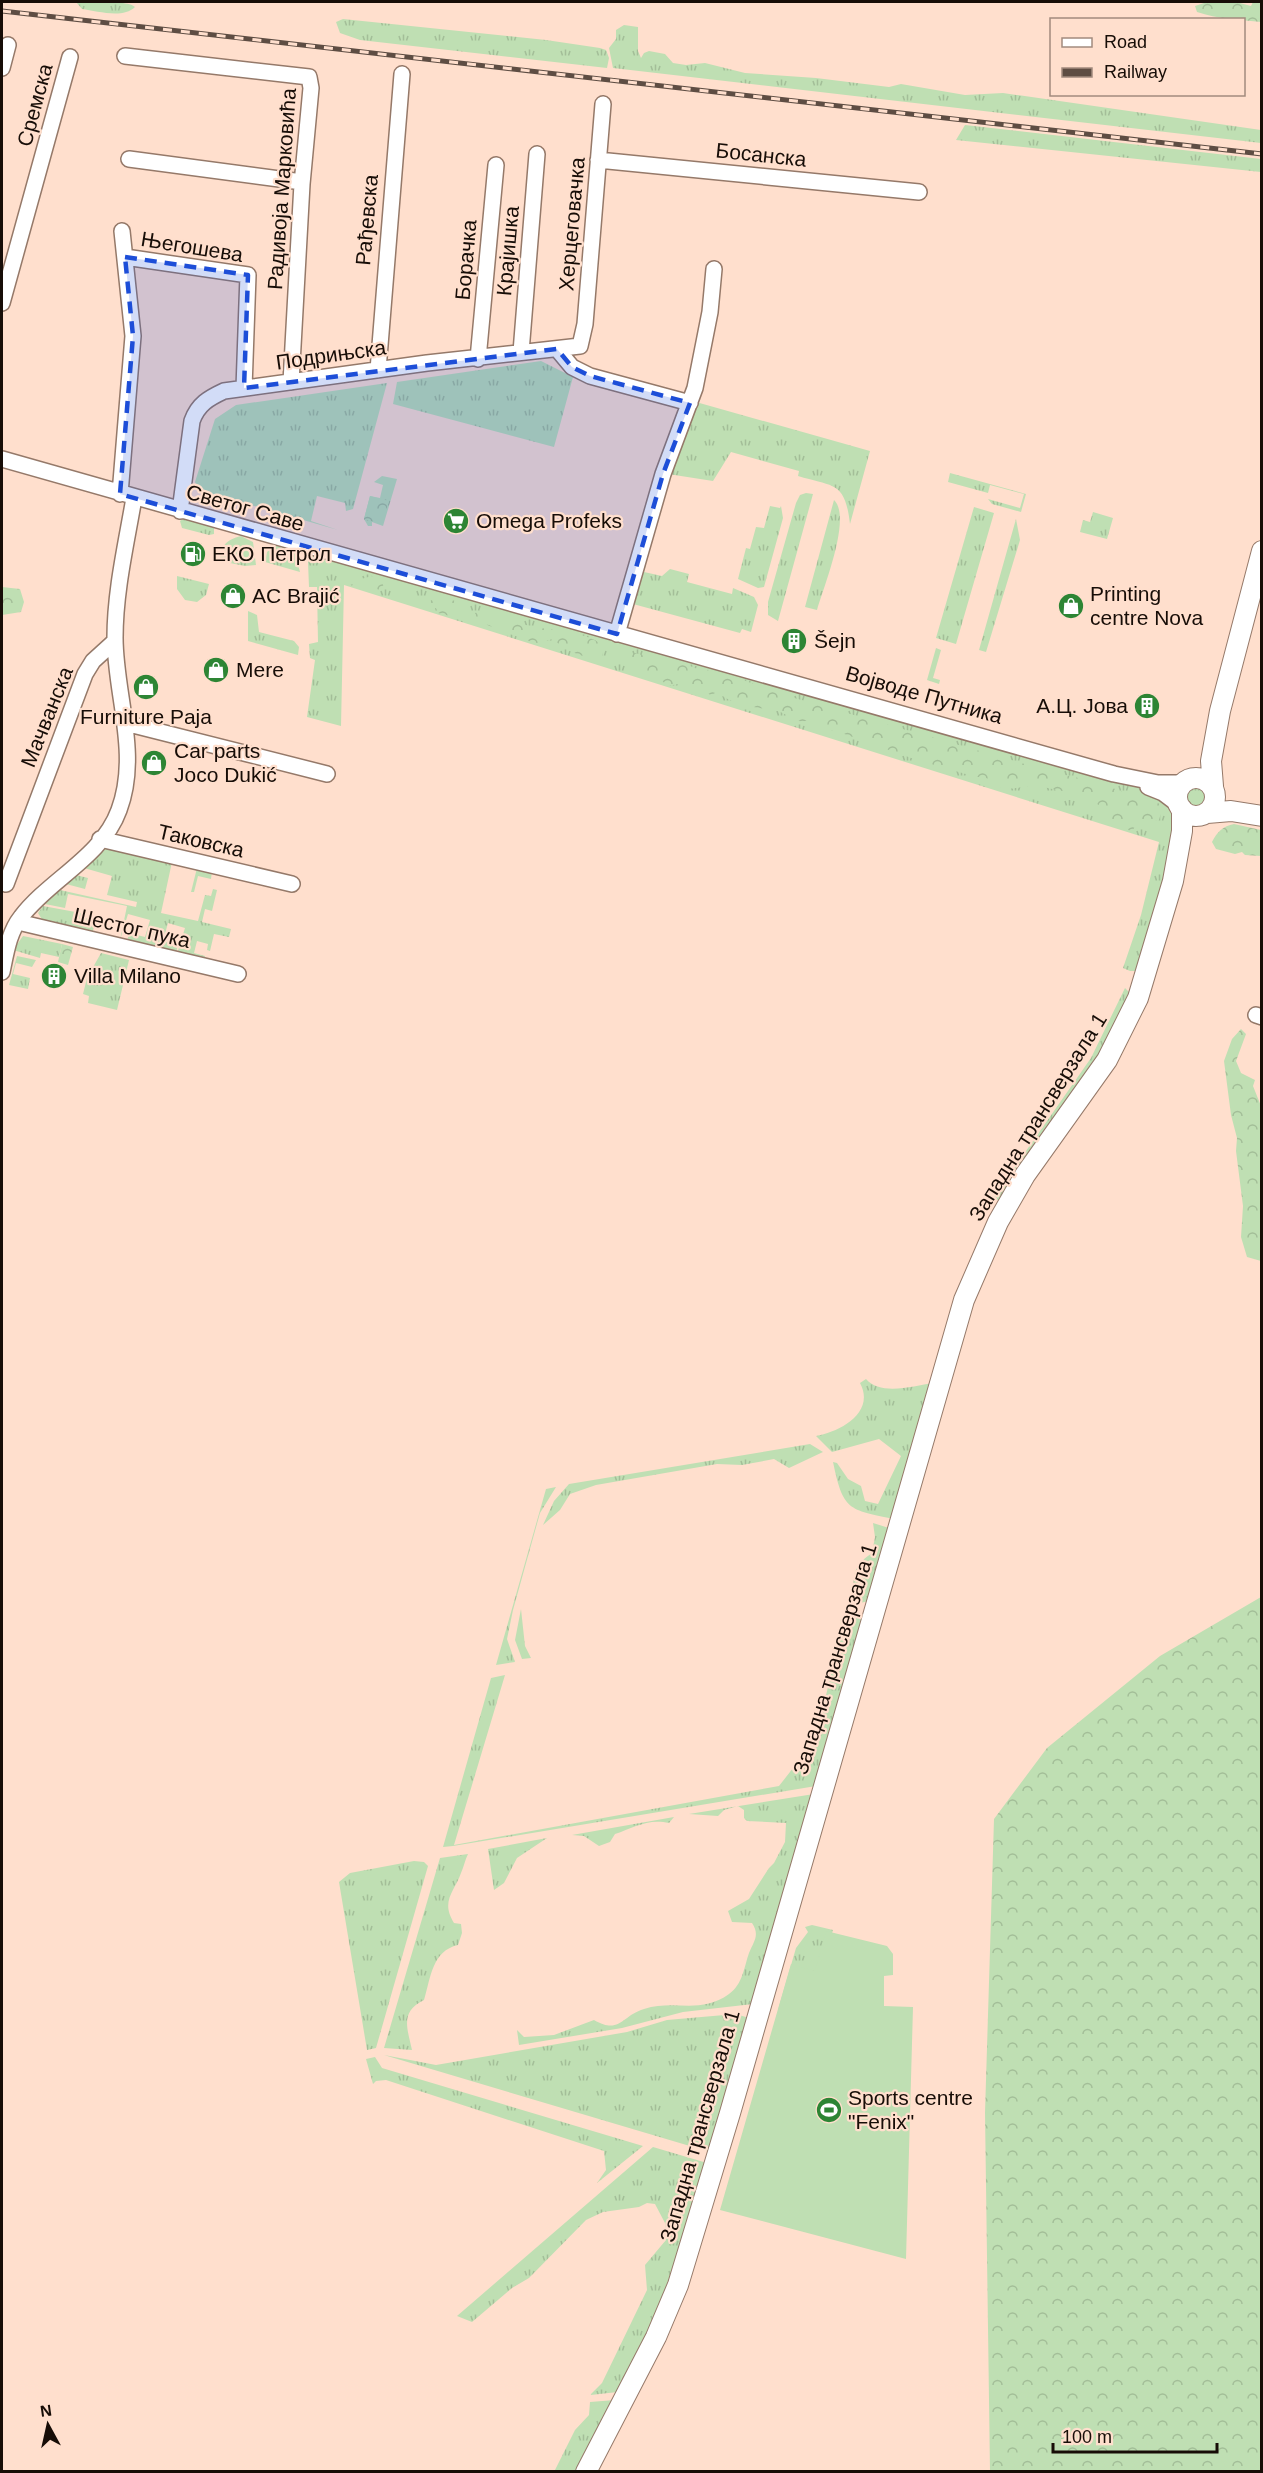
<svg xmlns="http://www.w3.org/2000/svg" width="1263" height="2473" font-family="Arial,sans-serif">
	<style>
		.grass { fill: url(#grass-tufts) }
		.forest { fill: url(#forest-crowns) }
		.pitch { fill: #bfdfb3 }
		.lines { fill: none; stroke-linecap: round; stroke-linejoin: round }
		.minor-casing { stroke: #957969; stroke-width: 18 }
		.major-casing { stroke: #957969; stroke-width: 22 }
		.minor { stroke: #fff; stroke-width: 15 }
		.major { stroke: #fff; stroke-width: 20 }
		.rail-casing { stroke: #5e4d43; stroke-width: 5 }
		.rail { stroke: #ffdfcd; stroke-width: 3; stroke-dasharray: 9; stroke-linecap: butt }
		.marked { fill: #1d4ed8; fill-opacity: 0.2; stroke: #1d4ed8; stroke-width: 4.5; stroke-dasharray: 12 8; stroke-linejoin: round }
		.labels { text-anchor: middle; stroke-width: 4.5; stroke-linejoin: round; paint-order: stroke }
		.street-label { font-size: 21px; fill: #170d07; stroke: #ffdfcd }
		.poi-label { font-size: 21px; fill: #170d07; stroke: #ffdfcd; text-anchor: start }
	</style>
	<defs>
		<pattern id="grass-tufts" width="24" height="20" patternUnits="userSpaceOnUse" patternTransform="scale(1.5)"><rect width="24" height="20" fill="#bfdfb3"/><path d="M3 7l-1-3M5 7V3M7 7l1-3M15 17l-1-3M17 17v-4M19 17l1-3" fill="none" stroke="#a3be98"/></pattern>
		<pattern id="forest-crowns" width="20" height="18" patternUnits="userSpaceOnUse" patternTransform="scale(1.5)"><rect width="20" height="18" fill="#bfdfb3"/><path d="M2 6a3 3 0 1 1 6 0M12 15a3 3 0 1 1 6 0" fill="none" stroke="#a3be98"/></pattern>
	</defs>
	<rect width="100%" height="100%" fill="#ffdfcd"/>
	<path class="grass" d="M 76,2 C 89,2 128,0 135,7 C 123,19 97,11 82,9 Z
		M 343,19 L 546,40 L 600,48 L 606,50 L 609,58 L 607,68 L 360,40 L 340,33 L 336,22 Z
		M 624,25 L 638,27 L 638,51 L 641,58 L 644,53 L 649,51 L 665,54 L 673,63 L 686,65 L 705,63 L 745,73 L 816,78 L 889,87 L 901,84 L 965,95 L 1003,93 L 1261,130 L 1261,143 L 613,68 L 609,48 L 616,39 L 616,30 Z
		M 965,125 L 1261,159 L 1261,172 L 956,140 Z
		M 541,361 L 573,377 L 554,447 L 393,404 L 397,382 Z
		M 387,383 L 353,509 L 346,511 L 345,503 L 317,496 L 311,521 L 338,530 L 199,490 L 195,482 L 215,419 L 236,405 Z
		M 696,402 L 870,451 L 850,524 C 845,481 834,487 798,476 L 799,471 L 731,452 L 713,481 L 668,474 Z
		M 950,473 L 1026,494 L 1021,512 L 992,504 L 988,499 L 1020,508 L 1024,494 L 990,485 L 988,493 L 948,482 Z
		M 382,476 L 397,479 L 383,526 L 372,522 L 372,526 L 368,526 L 364,519 L 370,496 L 380,498 L 383,485 L 374,482 Z
		M 806,493 L 813,494 L 778,621 L 768,615 L 768,602 L 796,503 L 800,495 Z
		M 834,500 C 852,517 824,586 817,610 L 805,607 Z
		M 770,506 L 780,508 L 781,506 L 783,518 L 764,587 L 758,588 L 738,579 L 746,548 L 750,549 L 756,527 L 764,528 Z
		M 974,507 L 994,513 L 956,644 L 936,638 Z
		M 1093,512 L 1113,518 L 1107,539 L 1080,532 L 1083,520 L 1090,522 Z
		M 183,519 L 211,526 L 214,528 L 214,534 L 209,535 L 182,528 L 180,521 Z
		M 1016,519 L 1020,540 L 986,652 L 979,650 Z
		M 241,536 L 253,542 L 256,565 L 245,566 L 220,561 C 220,546 226,540 241,536 Z
		M 274,545 L 288,547 L 295,552 L 300,572 L 265,562 L 267,552 Z
		M 315,551 L 1142,787 L 1167,806 L 1175,821 L 1172,831 L 1176,841 L 1142,971 L 1130,971 L 1123,968 L 1141,915 L 1159,842 L 344,585 L 341,726 L 307,717 L 315,660 L 310,658 L 309,644 L 318,642 L 317,587 L 309,587 L 308,562 Z
		M 646,565 L 644,572 L 662,576 L 670,569 L 689,574 L 687,582 L 732,594 L 733,588 L 754,597 L 758,605 L 751,632 L 742,629 L 740,633 L 633,604 L 641,570 Z
		M 177,576 L 209,584 L 206,595 L 197,602 L 185,600 L 177,589 Z
		M 248,611 L 257,615 L 259,632 L 294,641 L 299,647 L 298,655 L 248,641 Z
		M 936,648 L 941,650 L 933,678 L 940,680 L 939,684 L 927,680 Z
		M1184 796a12 12 0 1 1 24 0a12 12 0 1 1-24 0Z
		M 108,847 L 172,862 L 161,913 L 198,921 L 205,895 L 211,896 L 213,889 L 217,890 L 212,911 L 205,909 L 202,922 L 231,929 L 229,937 L 214,934 L 210,951 L 207,950 L 208,944 L 197,941 L 194,953 L 205,956 L 204,960 L 177,954 L 185,928 L 168,923 L 163,941 L 178,945 L 176,953 L 127,942 L 129,933 L 145,937 L 150,920 L 128,914 L 120,940 L 127,906 L 68,894 L 65,908 L 45,904 L 60,890 L 136,907 L 137,902 L 107,895 L 112,876 L 84,868 Z
		M 197,868 L 212,871 L 211,879 L 198,876 L 194,892 L 191,892 Z
		M 76,875 L 88,878 L 85,889 L 66,884 Z
		M 43,906 L 81,913 L 81,917 L 96,920 L 92,934 L 43,921 L 38,913 Z
		M 23,936 L 62,944 L 59,957 L 41,953 L 40,958 L 13,950 Z
		M 101,953 L 129,960 L 117,1010 L 88,1003 L 89,996 L 83,994 L 87,978 Z
		M 17,956 L 36,960 L 32,967 L 16,963 L 13,974 L 30,978 L 28,989 L 9,985 Z
		M 1125,988 L 1131,994 L 1117,1032 L 1001,1201 L 993,1198 L 1091,1058 Z
		M 866,1379 C 880,1396 914,1386 933,1383 L 895,1519 C 848,1510 843,1510 833,1462 L 837,1463 L 848,1479 L 861,1486 L 865,1501 L 878,1504 L 901,1456 L 879,1439 L 832,1452 L 816,1436 C 839,1432 876,1413 860,1383 Z
		M 810,1444 L 823,1452 L 789,1468 L 774,1459 L 742,1465 L 717,1464 L 596,1485 L 570,1494 L 560,1510 L 543,1525 L 554,1501 L 569,1484 Z
		M 556,1487 L 540,1513 L 513,1610 L 507,1639 L 515,1662 L 496,1665 L 546,1489 Z
		M 873,1523 L 889,1528 L 869,1601 L 855,1604 C 853,1579 850,1568 872,1553 L 875,1537 Z
		M 521,1609 L 525,1646 L 531,1658 L 522,1659 L 515,1640 Z
		M 866,1615 L 816,1786 L 453,1846 L 443,1847 L 491,1678 L 505,1675 L 454,1845 L 779,1786 L 815,1740 L 842,1630 L 840,1620 Z
		M 814,1794 L 753,2004 L 683,2012 L 622,2028 L 519,2045 L 517,2030 L 524,2037 L 554,2035 L 594,2020 C 620,2035 621,2016 644,2009 C 675,1999 700,2015 729,1994 C 743,1984 744,1967 749,1953 C 754,1941 760,1935 752,1923 L 732,1922 L 728,1911 L 749,1899 L 769,1868 L 774,1863 L 785,1842 L 786,1823 L 747,1821 L 744,1818 L 744,1810 L 738,1806 L 724,1810 L 718,1816 L 689,1814 Z
		M 674,1817 L 669,1823 C 648,1818 633,1828 615,1834 L 610,1842 L 599,1846 L 584,1836 L 572,1835 Z
		M 547,1838 L 517,1858 L 504,1883 L 494,1890 L 488,1849 Z
		M 468,1854 C 465,1860 464,1866 461,1873 C 455,1891 440,1901 454,1923 L 461,1924 L 462,1933 L 458,1945 C 432,1951 431,1977 424,2000 C 400,2012 407,2027 412,2050 L 384,2048 L 440,1858 Z
		M 414,1861 L 424,1862 L 428,1866 L 376,2048 L 367,2050 L 339,1882 L 350,1873 Z
		M 812,1925 L 833,1930 L 818,1980 L 778,2010 L 796,1948 L 808,1932 L 805,1927 Z
		M 736,2014 L 749,2018 L 710,2152 L 384,2055 L 436,2065 L 627,2032 L 667,2020 Z
		M 375,2057 L 382,2068 L 643,2146 L 597,2183 L 606,2170 L 604,2151 L 386,2080 L 376,2081 L 373,2084 L 366,2059 Z
		M 653,2147 L 707,2163 L 659,2308 L 618,2392 L 590,2395 L 602,2383 L 647,2290 L 645,2265 L 666,2240 L 665,2223 L 655,2204 L 647,2203 L 639,2207 L 603,2212 L 586,2220 L 529,2278 L 512,2288 L 472,2322 L 457,2316 Z
		M 615,2400 L 576,2471 L 554,2472 L 575,2430 L 589,2415 L 590,2402 Z"/>
	<path class="forest" d="M 1207,2 L 1236,2 L 1251,6 L 1253,2 L 1261,2 L 1261,22 C 1241,20 1217,19 1197,12 L 1195,6 Z
		M 370,496 L 389,501 L 382,524 L 364,519 Z
		M 348,575 L 354,575 L 361,579 L 372,576 L 382,581 L 384,589 L 378,590 L 372,583 L 367,589 L 354,581 L 352,586 L 346,579 Z
		M 2,587 L 20,589 L 24,602 L 21,612 L 2,615 Z
		M 440,596 L 458,602 L 458,618 L 438,613 L 436,608 L 431,610 L 430,601 Z
		M 480,611 L 491,613 L 496,619 C 520,615 514,623 530,626 C 547,630 595,632 604,648 L 602,656 C 586,661 564,650 553,639 L 537,643 L 529,641 L 477,621 L 475,613 Z
		M 635,653 L 680,662 L 700,670 L 706,669 L 717,676 L 738,678 L 777,693 L 1056,773 L 1101,783 L 1129,795 L 1156,802 L 1163,806 L 1159,820 L 1156,821 L 1149,818 L 1146,822 L 1137,822 L 1132,832 L 1102,815 L 1099,805 L 1079,796 L 1074,800 L 1068,800 L 1068,792 C 1062,791 1040,786 1034,786 C 1010,787 1006,795 985,777 L 976,777 L 914,759 L 836,731 C 825,731 825,725 816,722 C 810,719 805,722 799,721 C 790,719 785,713 778,711 C 756,707 734,706 717,692 L 711,695 L 683,683 L 668,686 C 659,678 648,668 636,670 L 625,659 Z
		M 1234,824 L 1261,830 L 1261,856 L 1245,855 L 1242,852 L 1235,854 L 1216,849 L 1212,842 C 1217,832 1223,826 1234,824 Z
		M 62,944 L 73,947 L 68,965 L 58,962 Z
		M 1241,1029 L 1246,1034 L 1236,1061 L 1241,1073 L 1255,1080 L 1253,1086 L 1261,1106 L 1261,1261 L 1247,1257 L 1241,1237 L 1243,1206 L 1236,1151 L 1237,1138 L 1231,1115 L 1224,1061 L 1232,1039 Z
		M 1261,1597 L 1261,2471 L 990,2471 L 985,2113 L 994,1819 L 1047,1748 L 1160,1656 Z"/>
	<path class="pitch" d="M 826,1931 L 887,1946 L 893,1954 L 893,1975 L 884,1976 L 884,2006 L 913,2007 L 906,2259 L 720,2210 L 791,1964 L 815,1971 Z"/>
	<g class="lines">
		<g class="minor-casing">
			<path id="minor" d="M 125,56 L 309,77 L 311,88 L 302,184 L 291,382
				M 2,68 L 8,45
				M 129,159 L 302,182
				M 598,160 L 919,192
				M 125,257 L 248,275 L 244,388
				M 2,303 L 70,57
				M 557,349 L 572,367 L 590,376 L 690,403
				M 521,352 L 537,154
				M 478,359 L 496,165
				M 378,370 L 402,74
				M 2,459 L 1114,774 L 1158,783 L 1182,783
				M 120,494 L 133,336 L 122,231
				M 180,511 L 192,421 C 198,404 209,398 224,391 L 427,363 L 580,346 L 585,324 L 603,104
				M 617,634 L 663,474 L 695,388 L 710,312 L 714,269
				M 125,723 L 327,774
				M 1148,787 L 1163,793 L 1179,805
				M 100,839 L 292,884
				M 6,884 L 85,674 L 93,661 L 115,641
				M 18,922 L 238,974
				M 2,972 C 6,953 9,932 21,917 C 50,879 102,857 119,810 C 140,754 115,694 115,638 C 115,591 126,545 134,498
				M 1256,1015 L 1262,1017"/>
		</g>
		<g class="major-casing">
			<path id="major" d="M1177 797a19 19 0 1 1 38 0a19 19 0 1 1-38 0Z
				M 1213,786 L 1211,761 L 1220,711 L 1262,551
				M 1207,813 L 1231,811 L 1262,816
				M 586,2472 L 656,2337 L 678,2285 L 730,2113 L 964,1300 L 998,1222 L 1025,1175 L 1107,1060 L 1138,998 L 1173,881 L 1182,831 L 1182,809"/>
		</g>
		<use href="#minor" class="minor"/>
		<use href="#major" class="major"/>
		<g class="rail-casing">
			<path id="rail" d="M 2,11 L 1262,154"/>
		</g>
		<use href="#rail" class="rail"/>
	</g>
	<path class="marked" d="M 125,257 L 248,275 L 244,388 L 557,349 L 572,367 L 590,376 L 690,403 L 663,474 L 617,634 L 120,494 L 133,336 Z"/>
	<defs>
		<g id="supermarket-disc" transform="scale(1.35)"><circle r="9.5" fill="#2d8534" stroke="#ffdfcd"/><path d="M-6-5.5h2.5l.6 2H6L4.5 2H-2.5L-4.4-4H-6ZM-1.5 3.2a1.3 1.3 0 1 0 .1 0ZM3 3.2a1.3 1.3 0 1 0 .1 0Z" fill="#fff"/></g>
		<g id="fuel-disc" transform="scale(1.35)"><circle r="9.5" fill="#2d8534" stroke="#ffdfcd"/><path d="M-5.5-6h7V0h2V4h1.3V-2.5L3-4.5l.8-.8L6-3V5H2.5V1h-1V6h-7ZM-4.2-4.7v3.2H.2V-4.7Z" fill="#fff"/></g>
		<g id="shop-disc" transform="scale(1.35)"><circle r="9.5" fill="#2d8534" stroke="#ffdfcd"/><path d="M-5-2.5h2.3a2.7 3.5 0 0 1 5.4 0H5L5.5 6h-11ZM-1.5-2.5h3a1.5 2.3 0 0 0-3 0Z" fill="#fff"/></g>
		<g id="building-disc" transform="scale(1.35)"><circle r="9.5" fill="#2d8534" stroke="#ffdfcd"/><path d="M-4-6H4V6H1V3H-1V6H-4ZM-2.5-4.3h1.7v1.8h-1.7ZM.8-4.3h1.7v1.8H.8ZM-2.5-1h1.7V.8h-1.7ZM.8-1h1.7V.8H.8Z" fill="#fff"/></g>
		<g id="stadium-disc" transform="scale(1.35)"><circle r="9.5" fill="#2d8534" stroke="#ffdfcd"/><path d="M0-5a6.5 5 0 1 0 0 10a6.5 5 0 1 0 0-10ZM-3.5-1.8h7v3.6h-7Z" fill="#fff"/></g>
	</defs>
	<g fill-rule="evenodd">
		<use href="#supermarket-disc" x="456" y="521"/>
		<use href="#fuel-disc" x="193" y="554"/>
		<use href="#shop-disc" x="233" y="596"/>
		<use href="#shop-disc" x="1071" y="606"/>
		<use href="#building-disc" x="794" y="641"/>
		<use href="#shop-disc" x="216" y="670"/>
		<use href="#shop-disc" x="146" y="687"/>
		<use href="#building-disc" x="1147" y="706"/>
		<use href="#shop-disc" x="154" y="763"/>
		<use href="#building-disc" x="54" y="976"/>
		<use href="#stadium-disc" x="829" y="2110"/>
	</g>
	<g class="labels">
		<g class="street-label">
			<text transform="translate(35 105) rotate(-75)" y="7">Сремска</text>
			<text transform="translate(761 155) rotate(6)" y="7">Босанска</text>
			<text transform="translate(282 189) rotate(-86)" y="7">Радивоја Марковића</text>
			<text transform="translate(367 220) rotate(-85)" y="7">Рађевска</text>
			<text transform="translate(572 224) rotate(-85)" y="7">Херцеговачка</text>
			<text transform="translate(192 247) rotate(9)" y="7">Његошева</text>
			<text transform="translate(508 251) rotate(-85)" y="7">Крајишка</text>
			<text transform="translate(466 260) rotate(-85)" y="7">Борачка</text>
			<text transform="translate(331 355) rotate(-8)" y="7">Подрињска</text>
			<text transform="translate(245 508) rotate(16)" y="7">Светог Саве</text>
			<text transform="translate(924 695) rotate(16)" y="7">Војводе Путника</text>
			<text transform="translate(47 717) rotate(-68)" y="7">Мачванска</text>
			<text transform="translate(201 841) rotate(13)" y="7">Таковска</text>
			<text transform="translate(132 928) rotate(13)" y="7">Шестог пука</text>
			<text transform="translate(1038 1117) rotate(-58)" y="7">Западна трансверзала 1</text>
			<text transform="translate(835 1659) rotate(-73)" y="7">Западна трансверзала 1</text>
			<text transform="translate(700 2126) rotate(-74)" y="7">Западна трансверзала 1</text>
		</g>
		<g class="poi-label">
			<text x="476" y="528">Omega Profeks</text>
			<text x="212" y="561">ЕКО Петрол</text>
			<text x="1090" y="601">Printing<tspan x="1090" dy="24">centre Nova</tspan></text>
			<text x="252" y="603">AC Brajić</text>
			<text x="814" y="648">Šejn</text>
			<text x="236" y="677">Mere</text>
			<text x="1128" y="713" text-anchor="end">А.Ц. Јова</text>
			<text x="146" y="724" text-anchor="middle">Furniture Paja</text>
			<text x="174" y="758">Car parts<tspan x="174" dy="24">Joco Dukić</tspan></text>
			<text x="74" y="983">Villa Milano</text>
			<text x="848" y="2105">Sports centre<tspan x="848" dy="24">"Fenix"</tspan></text>
		</g>
	</g>
	<rect width="1263" height="2473" fill="none" stroke="#170d07" stroke-width="6"/>
	<rect x="1050" y="18" width="195" height="78" fill="#ffdfcd" stroke="#a28b7e" stroke-width="1.5"/>
	<rect x="1062" y="38" width="30" height="9" fill="#ffffff" stroke="#a28b7e" stroke-width="1.5"/>
	<text x="1104" y="48" font-size="18" fill="#170d07">Road</text>
	<rect x="1062" y="68" width="30" height="9" fill="#5e4d43" stroke="#a28b7e" stroke-width="1.5"/>
	<text x="1104" y="78" font-size="18" fill="#170d07">Railway</text>
	<g transform="translate(48 2425) rotate(352)" stroke="#ffdfcd" stroke-width="4.5" paint-order="stroke">
	<path d="M0-4.5L10 22L0 15L-10 22Z" fill="#170d07"/>
	<text y="-9" font-size="16" font-weight="bold" text-anchor="middle" fill="#170d07">N</text>
	</g>
	<path d="M1053 2443v9h164v-9" fill="none" stroke="#170d07" stroke-width="3"/>
	<text x="1062" y="2443" font-size="18" fill="#170d07" stroke="#ffdfcd" stroke-width="4.5" paint-order="stroke">100 m</text>
</svg>
